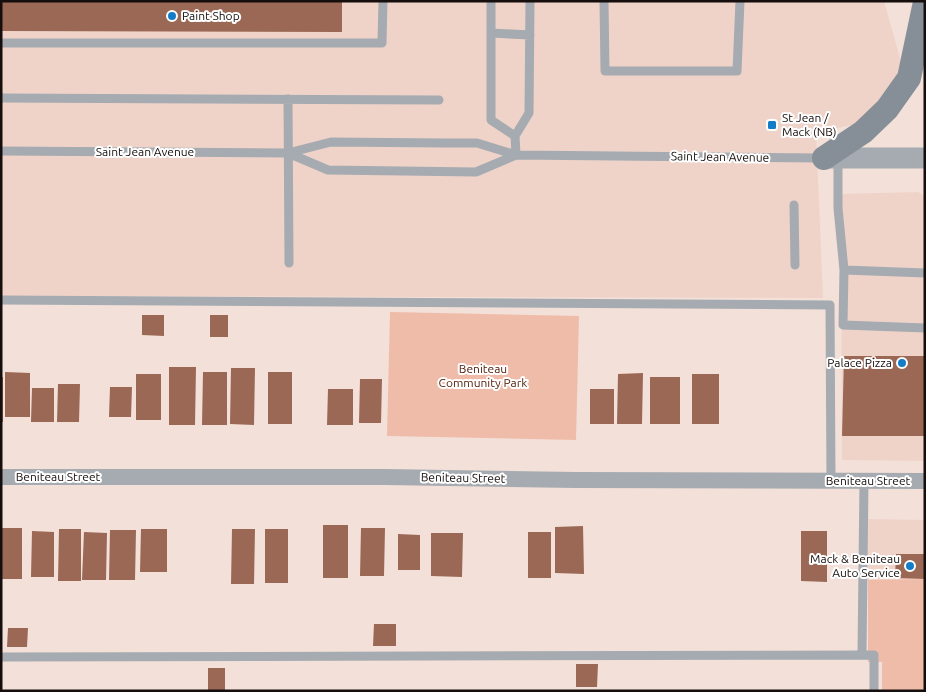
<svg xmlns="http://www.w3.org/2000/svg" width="926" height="692" font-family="Ubuntu,sans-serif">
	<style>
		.built { fill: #efd3c9 }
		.green { fill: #efbca9 }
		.building { fill: #9b6855 }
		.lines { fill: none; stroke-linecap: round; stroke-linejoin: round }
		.service { stroke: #a5abb0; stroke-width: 9 }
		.minor { stroke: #a5abb0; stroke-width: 16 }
		.tertiary { stroke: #a5abb0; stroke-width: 21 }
		.secondary { stroke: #868f97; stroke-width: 24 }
		.poi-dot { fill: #137dc8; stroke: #fff; stroke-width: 2 }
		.labels { text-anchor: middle; stroke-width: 4; stroke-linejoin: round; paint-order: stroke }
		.poi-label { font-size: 12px; fill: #150e0c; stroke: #fff; text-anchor: start }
		.street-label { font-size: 12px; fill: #150e0c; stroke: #fff }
		.park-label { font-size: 12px; fill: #4c1a06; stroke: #fff }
	</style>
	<rect width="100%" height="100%" fill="#f3e0d9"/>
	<path class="built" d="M 1,1 L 884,1 L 901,62 L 894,85 L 857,124 L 829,130 L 816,130 L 823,298 L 1,296 Z
		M 918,192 L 925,196 L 925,461 L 842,460 L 841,194 Z
		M 867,519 L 925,520 L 925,579 L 868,580 Z"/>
	<path class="green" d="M 390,312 L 579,316 L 576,440 L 387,436 Z
		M 925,579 L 925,691 L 882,691 L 882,662 L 868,662 L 868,580 Z"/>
	<path class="building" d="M 1,1 L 342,1 L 342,32 L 1,31 Z
		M 142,315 L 164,315 L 164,336 L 142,335 Z
		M 210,315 L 228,315 L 228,337 L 210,337 Z
		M 844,356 L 925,356 L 925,436 L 842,436 Z
		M 169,367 L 196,367 L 195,425 L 169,425 Z
		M 231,368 L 255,368 L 254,425 L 230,424 Z
		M 5,372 L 30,373 L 30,417 L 5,417 Z
		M 203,372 L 227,372 L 227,425 L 202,425 Z
		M 268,372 L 292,372 L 292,424 L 268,424 Z
		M 643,373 L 642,424 L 617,424 L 618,374 Z
		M 136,374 L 161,374 L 161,420 L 136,420 Z
		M 692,374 L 719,374 L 719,424 L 692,424 Z
		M 1,377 L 3,377 L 3,422 L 1,422 Z
		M 650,377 L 680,377 L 680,424 L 650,424 Z
		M 360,379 L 382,379 L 381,423 L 359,423 Z
		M 58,384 L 80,384 L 79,422 L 57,422 Z
		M 110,387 L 132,387 L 131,417 L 109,417 Z
		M 32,388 L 54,388 L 54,422 L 31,422 Z
		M 328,389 L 353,389 L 353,425 L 327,425 Z
		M 590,389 L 614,389 L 614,424 L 590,424 Z
		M 323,525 L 348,525 L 348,578 L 323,578 Z
		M 583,526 L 584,574 L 555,573 L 555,527 Z
		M 1,528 L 22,528 L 22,579 L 1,579 Z
		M 361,528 L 385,528 L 384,576 L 360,576 Z
		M 59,529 L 81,529 L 81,581 L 58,581 Z
		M 141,529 L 167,529 L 167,572 L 140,572 Z
		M 232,529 L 255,529 L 254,584 L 231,584 Z
		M 265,529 L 288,529 L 288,583 L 265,583 Z
		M 110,530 L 136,530 L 135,580 L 109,580 Z
		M 32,531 L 54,532 L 54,577 L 31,577 Z
		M 801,531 L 827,531 L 827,582 L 801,581 Z
		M 84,532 L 107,533 L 106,580 L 82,580 Z
		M 528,532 L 551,532 L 551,578 L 528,578 Z
		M 431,533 L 463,533 L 462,577 L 431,576 Z
		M 398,534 L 420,535 L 420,570 L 398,570 Z
		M 896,554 L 925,554 L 925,579 L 895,578 Z
		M 374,624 L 396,624 L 396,646 L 373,646 Z
		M 8,628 L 28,628 L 27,647 L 7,647 Z
		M 576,664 L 598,664 L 597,687 L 576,687 Z
		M 208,668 L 225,668 L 225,691 L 208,691 Z"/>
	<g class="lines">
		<path class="service" d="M 491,1 L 491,120 L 515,136
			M 604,1 L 605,71 L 737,71 L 740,1
			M 491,33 L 530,35
			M 1,43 L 382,43 L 383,1
			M 1,98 L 439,100
			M 288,99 L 289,263
			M 1,151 L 288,153 L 331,142 L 446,143 L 477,143 L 516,155 L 823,158
			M 288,153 L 328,170 L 476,172 L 516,155
			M 516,155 L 515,136 L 529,113 L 530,1
			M 838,157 L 838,208 L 844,270 L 843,325 L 925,328
			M 794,205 L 795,265
			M 844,270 L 925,273
			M 1,300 L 830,305 L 831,481
			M 862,654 L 864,481
			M 1,657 L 874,655 L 874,691"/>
		<path class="minor" d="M 1,477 L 385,477 L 576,480 L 925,481"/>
		<path class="tertiary" d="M 824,158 L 925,158"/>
		<path class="secondary" d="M 824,158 L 863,132 L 887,109 L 909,78 L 925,2"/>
	</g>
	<g class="poi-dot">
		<circle cx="172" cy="16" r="5"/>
		<rect x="767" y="120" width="10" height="10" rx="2.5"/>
		<circle cx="902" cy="363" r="5"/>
		<circle cx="910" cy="566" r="5"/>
	</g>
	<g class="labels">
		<g class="poi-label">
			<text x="182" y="20">Paint Shop</text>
			<text x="782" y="122">St Jean /<tspan x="782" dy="14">Mack (NB)</tspan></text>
			<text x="892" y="367" text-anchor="end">Palace Pizza</text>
			<text x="900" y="563" text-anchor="end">Mack &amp; Beniteau<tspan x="900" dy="14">Auto Service</tspan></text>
		</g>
		<g class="street-label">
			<text x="145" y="156">Saint Jean Avenue</text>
			<text transform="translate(720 157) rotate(1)" y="4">Saint Jean Avenue</text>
			<text x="58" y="481">Beniteau Street</text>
			<text transform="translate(463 478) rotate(1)" y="4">Beniteau Street</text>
			<text x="868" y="485">Beniteau Street</text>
		</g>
		<g class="park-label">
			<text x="483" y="373">Beniteau<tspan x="483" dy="14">Community Park</tspan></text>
		</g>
	</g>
	<rect width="926" height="692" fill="none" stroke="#150e0c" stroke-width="5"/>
</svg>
